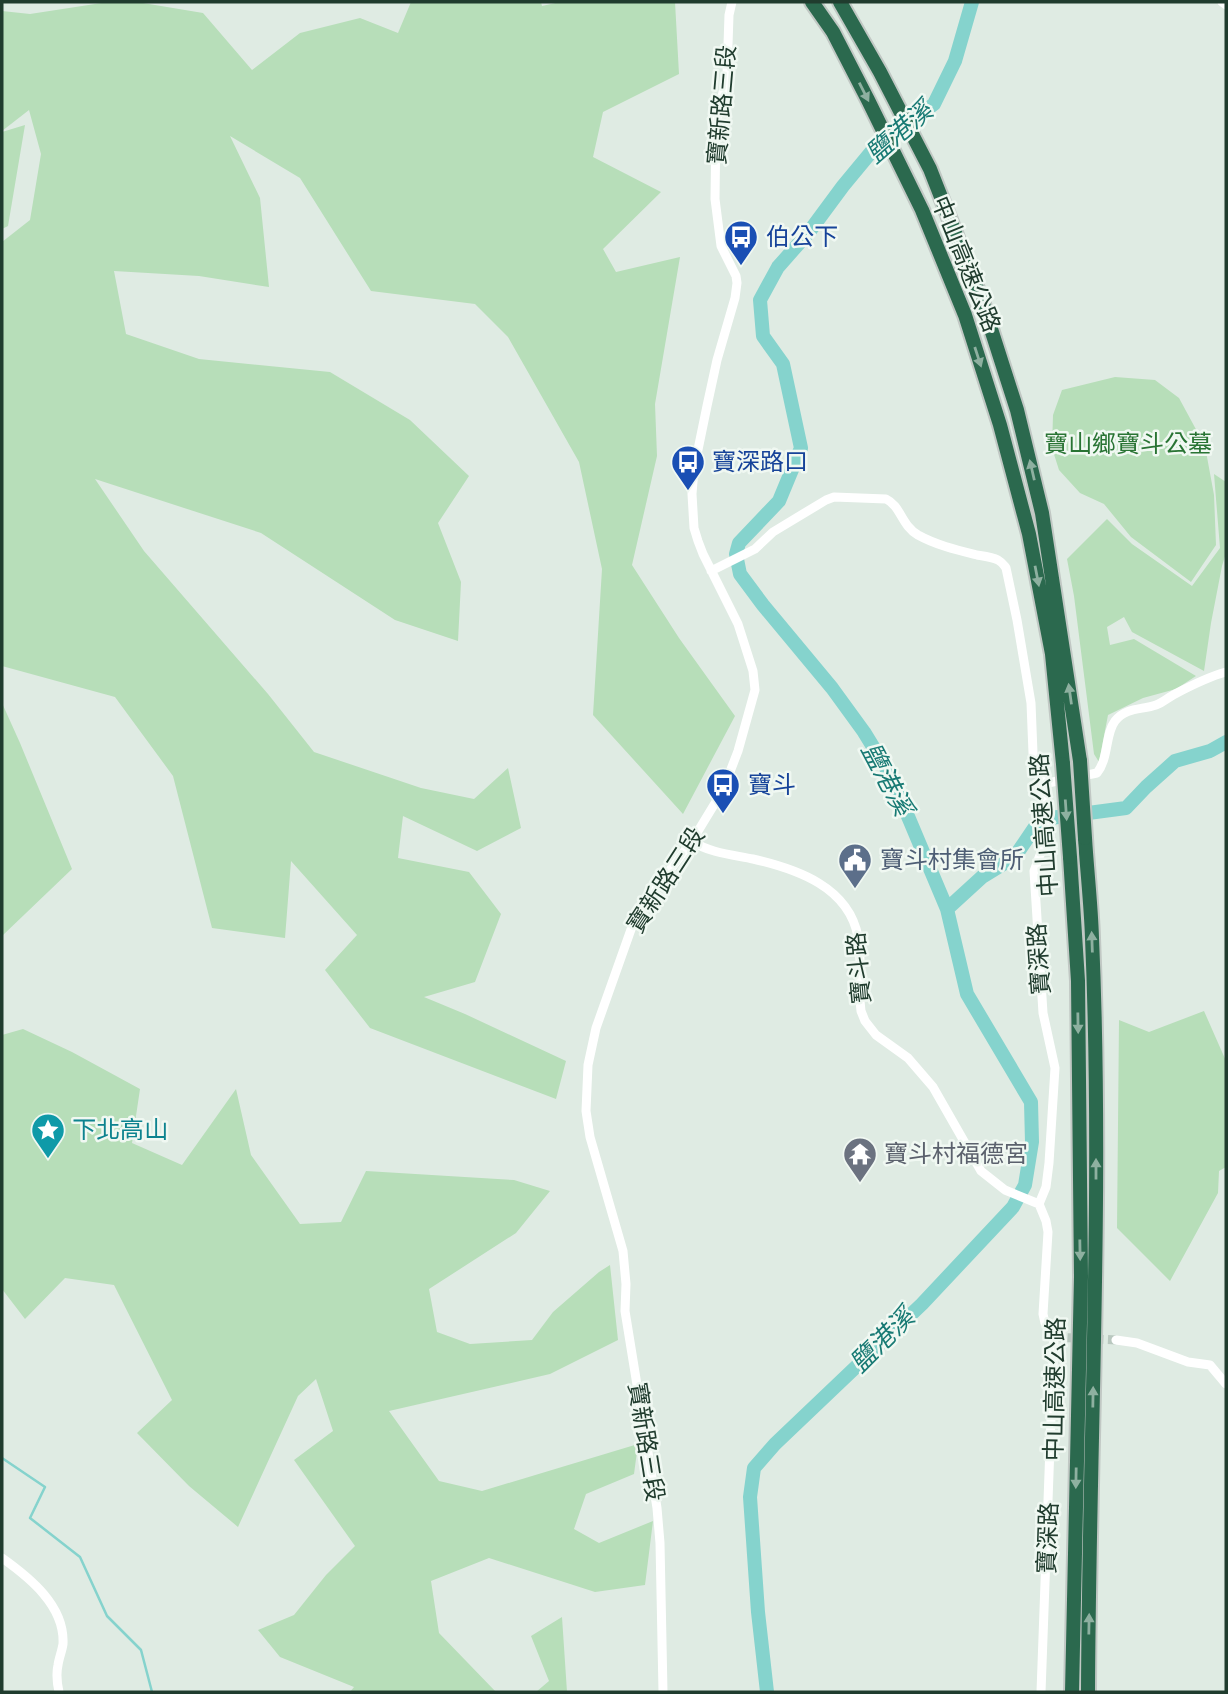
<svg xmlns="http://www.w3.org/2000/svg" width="1228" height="1694" font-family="'Alegreya Sans','Noto Sans TC',sans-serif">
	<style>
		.green { fill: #b7deb9 }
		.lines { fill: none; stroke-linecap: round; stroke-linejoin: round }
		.stream { stroke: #85d3cd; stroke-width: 2.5 }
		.river { stroke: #85d3cd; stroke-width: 14 }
		.minor-tunnel { stroke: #b9c8bf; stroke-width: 9; stroke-dasharray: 9 4.5; stroke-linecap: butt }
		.highway-casing { stroke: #c1c8c4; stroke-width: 18 }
		.minor { stroke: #fff; stroke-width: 9 }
		.highway { stroke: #2b694e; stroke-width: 14 }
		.highway-bridge-casing { stroke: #c1c8c4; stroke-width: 18; stroke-linecap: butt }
		.highway-bridge { stroke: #2b694e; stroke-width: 14 }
		.oneway { fill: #8eb0a0 }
		.labels { text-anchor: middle; stroke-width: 5; stroke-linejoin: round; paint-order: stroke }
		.street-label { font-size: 24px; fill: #203c2e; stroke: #f0f8f2 }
		.transit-label { font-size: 24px; fill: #164399; stroke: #f0f8f2; text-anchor: start }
		.park-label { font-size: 24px; fill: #297434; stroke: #f0f8f2 }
		.service-label { font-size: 24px; fill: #4e5e75; stroke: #f0f8f2; text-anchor: start }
		.culture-label { font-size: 24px; fill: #0d838f; stroke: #f0f8f2; text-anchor: start }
		.worship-label { font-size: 24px; fill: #5b616d; stroke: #f0f8f2; text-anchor: start }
		.water-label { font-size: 26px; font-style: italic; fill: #187a74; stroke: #f0f8f2 }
	</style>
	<rect width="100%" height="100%" fill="#dfebe3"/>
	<path class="green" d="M 108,2 L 137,2 L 203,13 L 252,70 L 300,33 L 360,18 L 398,33 L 411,2 L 541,2 L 542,6 L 560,2 L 675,2 L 679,74 L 603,112 L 593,157 L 661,192 L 603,249 L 616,272 L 680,257 L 655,404 L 657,456 L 632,565 L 679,638 L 735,716 L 683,814 L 593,715 L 602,569 L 579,462 L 508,337 L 475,304 L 371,291 L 300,178 L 230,136 L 260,198 L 269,287 L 199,276 L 114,271 L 126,334 L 199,359 L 330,372 L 410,420 L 469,476 L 438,523 L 461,582 L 458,641 L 395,620 L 261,533 L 95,479 L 144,551 L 268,694 L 314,752 L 421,788 L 474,799 L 508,768 L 521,828 L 477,851 L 403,816 L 398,858 L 469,872 L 501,914 L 475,982 L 424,997 L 465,1014 L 566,1061 L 556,1099 L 370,1028 L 325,970 L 357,935 L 291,861 L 285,938 L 212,928 L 173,776 L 115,697 L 2,666 L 2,242 L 30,220 L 41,154 L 29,110 L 2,131 L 2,11 L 30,14 Z
		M 25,125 L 8,226 L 2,229 L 2,132 Z
		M 1115,377 L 1155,380 L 1179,398 L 1205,446 L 1214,495 L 1216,545 L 1191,582 L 1131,537 L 1104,504 L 1080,493 L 1059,470 L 1052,448 L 1053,415 L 1062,390 Z
		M 1214,474 L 1226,482 L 1226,553 L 1222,566 L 1211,623 L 1204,671 L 1132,632 L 1124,617 L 1107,627 L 1110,645 L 1134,639 L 1196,676 L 1176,689 L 1143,698 L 1108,715 L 1099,762 L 1094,754 L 1074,596 L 1067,559 L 1107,519 L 1132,544 L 1192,586 L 1220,548 Z
		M 2,703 L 20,743 L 72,869 L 2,936 Z
		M 1204,1011 L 1226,1061 L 1226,1167 L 1219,1171 L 1218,1193 L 1170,1281 L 1117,1228 L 1119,1020 L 1149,1032 Z
		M 23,1029 L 72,1052 L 140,1089 L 132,1143 L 182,1165 L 236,1089 L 251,1155 L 300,1224 L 341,1222 L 366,1171 L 514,1180 L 550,1191 L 516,1233 L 429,1289 L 437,1332 L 470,1344 L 532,1340 L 553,1312 L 599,1272 L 610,1265 L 618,1340 L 550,1374 L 389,1411 L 439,1481 L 482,1491 L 638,1444 L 634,1474 L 586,1494 L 574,1529 L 599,1543 L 653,1521 L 645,1585 L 595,1592 L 489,1558 L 431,1581 L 439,1633 L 496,1692 L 350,1692 L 354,1687 L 280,1657 L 258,1630 L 294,1615 L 326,1575 L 355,1546 L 294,1460 L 333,1431 L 316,1379 L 298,1396 L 238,1527 L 189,1486 L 137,1433 L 172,1400 L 114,1285 L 65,1278 L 25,1319 L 2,1289 L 2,1035 Z
		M 562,1617 L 567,1692 L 536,1692 L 549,1681 L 531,1636 Z"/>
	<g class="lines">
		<path class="stream" d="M 2,1458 L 45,1487 L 30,1518 L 80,1557 L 107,1616 L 141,1650 L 152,1692"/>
		<path class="river" d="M 947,909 L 982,877 L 1008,861 L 1018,852 L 1037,824 L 1043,819 L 1126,808 L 1146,787 L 1175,761 L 1210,751 L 1226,742
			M 767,1692 L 758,1612 L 750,1497 L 754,1468 L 775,1444 L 922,1304 L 1013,1207 L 1025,1185 L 1032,1142 L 1031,1102 L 967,994 L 947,909 L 891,776 L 864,732 L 832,688 L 763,605 L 740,574 L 736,554 L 739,543 L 779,501 L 801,448 L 783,364 L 763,336 L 760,300 L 778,267 L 809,232 L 843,186 L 872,151 L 934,104 L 955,61 L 972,2"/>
		<path class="minor-tunnel" d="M 1054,1337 L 1116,1340"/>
		<g class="highway-casing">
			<path id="highway" d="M 812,2 L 833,32 L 868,100 L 922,210 L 965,315 L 1000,425 L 1029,534 L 1052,654 L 1063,764
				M 840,2 L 880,72 L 930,169 L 983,304 L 1017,410 L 1042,513 L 1080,761
				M 1085,838 C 1087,871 1091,905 1092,938 C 1103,1190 1089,1441 1088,1692
				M 1070,857 L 1078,981 L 1081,1277 L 1072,1692"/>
		</g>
		<path class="minor" d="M 1222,2 L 1226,5
			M 711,571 L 755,549 L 773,532 L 826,500 L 834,497 L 886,499 C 901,506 901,525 918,535 C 936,545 957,550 977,555 C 983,556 992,557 998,560 C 1003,563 1003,564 1006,568 L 1017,620 L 1031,703 L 1033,753 L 1043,784 L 1050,836 L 1040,855 L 1034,871 L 1043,1013 L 1055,1068 L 1049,1163 L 1046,1187 L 1039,1204
			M 1043,784 L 1097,773 C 1109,758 1105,734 1115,721 C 1126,707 1142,710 1156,705 C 1162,703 1169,697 1175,694 C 1192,685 1208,677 1226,672
			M 692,841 C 709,853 734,855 753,859 C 797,869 849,887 858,937 C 862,958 859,980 860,1001 L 861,1011 L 865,1021 L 876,1035 L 908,1058 L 933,1087 L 981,1171 L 1005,1190 L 1039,1204
			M 1039,1204 L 1046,1221 L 1048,1232 L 1043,1314 L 1045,1323 L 1054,1337 L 1041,1692
			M 1116,1340 L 1137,1343 L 1188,1362 L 1210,1365 L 1226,1384
			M 2,1558 C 30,1578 65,1606 63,1644 C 62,1651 59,1658 58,1665 C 56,1674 57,1683 59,1692
			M 663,1692 L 660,1543 L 657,1508 L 625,1311 L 626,1284 L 623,1251 L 590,1137 L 586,1111 L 588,1065 L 596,1028 L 634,921 L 647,900 L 692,841 L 723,790 L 738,751 L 755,690 L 753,671 L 738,624 L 703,554 L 698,541 L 694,528 L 692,494 L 694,469 L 707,406 L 717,360 L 735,298 L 737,283 L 736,276 L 721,246 L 715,199 L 716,124 L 727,74 L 729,15 L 732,2"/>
		<use href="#highway" class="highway"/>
		<g class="highway-bridge-casing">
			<path id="highway-bridge" d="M 1080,761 L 1085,838
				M 1063,764 L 1070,857"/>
		</g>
		<use href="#highway-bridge" class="highway-bridge"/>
	</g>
	<defs><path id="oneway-solid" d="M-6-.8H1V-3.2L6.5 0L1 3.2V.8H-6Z" transform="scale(1.75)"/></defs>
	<g class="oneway">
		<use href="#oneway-solid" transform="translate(864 92) rotate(63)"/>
		<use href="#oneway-solid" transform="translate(978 357) rotate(72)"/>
		<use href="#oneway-solid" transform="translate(1032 470) rotate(-103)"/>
		<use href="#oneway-solid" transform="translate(1037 576) rotate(79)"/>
		<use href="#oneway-solid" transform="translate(1070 694) rotate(-98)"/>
		<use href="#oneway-solid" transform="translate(1066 810) rotate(86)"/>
		<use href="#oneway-solid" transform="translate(1092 942) rotate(-92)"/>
		<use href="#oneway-solid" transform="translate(1078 1023) rotate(89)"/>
		<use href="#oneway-solid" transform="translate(1096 1169) rotate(-90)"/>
		<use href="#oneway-solid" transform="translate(1080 1250) rotate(89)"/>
		<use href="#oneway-solid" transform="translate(1093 1397) rotate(-89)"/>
		<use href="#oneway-solid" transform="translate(1076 1478) rotate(91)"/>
		<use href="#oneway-solid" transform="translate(1089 1624) rotate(-89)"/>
	</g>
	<defs>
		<g id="bus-pin" transform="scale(1.75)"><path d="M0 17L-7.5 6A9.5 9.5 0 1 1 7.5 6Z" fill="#1a4fb4" stroke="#f0f8f2"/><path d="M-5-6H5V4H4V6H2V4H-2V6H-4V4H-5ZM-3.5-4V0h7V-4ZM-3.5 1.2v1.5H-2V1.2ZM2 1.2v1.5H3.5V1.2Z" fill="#fff"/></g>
		<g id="civic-pin" transform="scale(1.75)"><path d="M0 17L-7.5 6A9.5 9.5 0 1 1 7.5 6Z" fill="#5c6f8a" stroke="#f0f8f2"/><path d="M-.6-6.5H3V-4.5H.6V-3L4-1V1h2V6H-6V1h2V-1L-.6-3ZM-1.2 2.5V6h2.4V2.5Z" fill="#fff"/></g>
		<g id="sight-pin" transform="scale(1.75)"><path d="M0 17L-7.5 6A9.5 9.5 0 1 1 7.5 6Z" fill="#0f9aa8" stroke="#f0f8f2"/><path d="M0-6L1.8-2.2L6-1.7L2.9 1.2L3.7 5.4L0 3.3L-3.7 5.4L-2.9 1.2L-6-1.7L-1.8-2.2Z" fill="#fff"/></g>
		<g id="temple-pin" transform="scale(1.75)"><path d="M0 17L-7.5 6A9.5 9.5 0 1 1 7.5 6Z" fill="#6b7280" stroke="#f0f8f2"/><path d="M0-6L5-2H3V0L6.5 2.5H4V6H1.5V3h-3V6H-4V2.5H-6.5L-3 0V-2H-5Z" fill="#fff"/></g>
	</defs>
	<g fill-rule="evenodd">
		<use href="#bus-pin" x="741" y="237"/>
		<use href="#bus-pin" x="688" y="462"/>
		<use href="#bus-pin" x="723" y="785"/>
		<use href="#civic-pin" x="855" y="860"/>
		<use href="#sight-pin" x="48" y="1130"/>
		<use href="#temple-pin" x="860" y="1154"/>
	</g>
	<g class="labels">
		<g class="street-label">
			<text transform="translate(722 105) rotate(-85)" y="8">寶新路三段</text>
			<text transform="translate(966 264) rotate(68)" y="8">中山高速公路</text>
			<text transform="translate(1044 825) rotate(-94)" y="8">中山高速公路</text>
			<text transform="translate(666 880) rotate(-57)" y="8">寶新路三段</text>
			<text transform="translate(1039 959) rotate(-94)" y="8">寶深路</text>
			<text transform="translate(859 968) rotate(-95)" y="8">寶斗路</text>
			<text transform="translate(1055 1389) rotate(-89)" y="8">中山高速公路</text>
			<text transform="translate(646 1442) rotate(81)" y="8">寶新路三段</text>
			<text transform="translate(1048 1538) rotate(-88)" y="8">寶深路</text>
		</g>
		<g class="transit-label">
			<text x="766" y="245">伯公下</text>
			<text x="712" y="470">寶深路口</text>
			<text x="748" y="793">寶斗</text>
		</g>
		<g class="park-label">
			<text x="1128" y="452">寶山鄉寶斗公墓</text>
		</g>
		<g class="service-label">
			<text x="880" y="868">寶斗村集會所</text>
		</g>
		<g class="culture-label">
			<text x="72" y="1138">下北高山</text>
		</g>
		<g class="worship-label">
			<text x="884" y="1162">寶斗村福德宮</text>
		</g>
		<g class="water-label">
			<text transform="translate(899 132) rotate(-41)" y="9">鹽港溪</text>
			<text transform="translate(887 779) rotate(62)" y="9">鹽港溪</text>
			<text transform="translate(882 1340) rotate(-45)" y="9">鹽港溪</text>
		</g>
	</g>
	<rect width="1228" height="1694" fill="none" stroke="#203c2e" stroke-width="7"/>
</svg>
